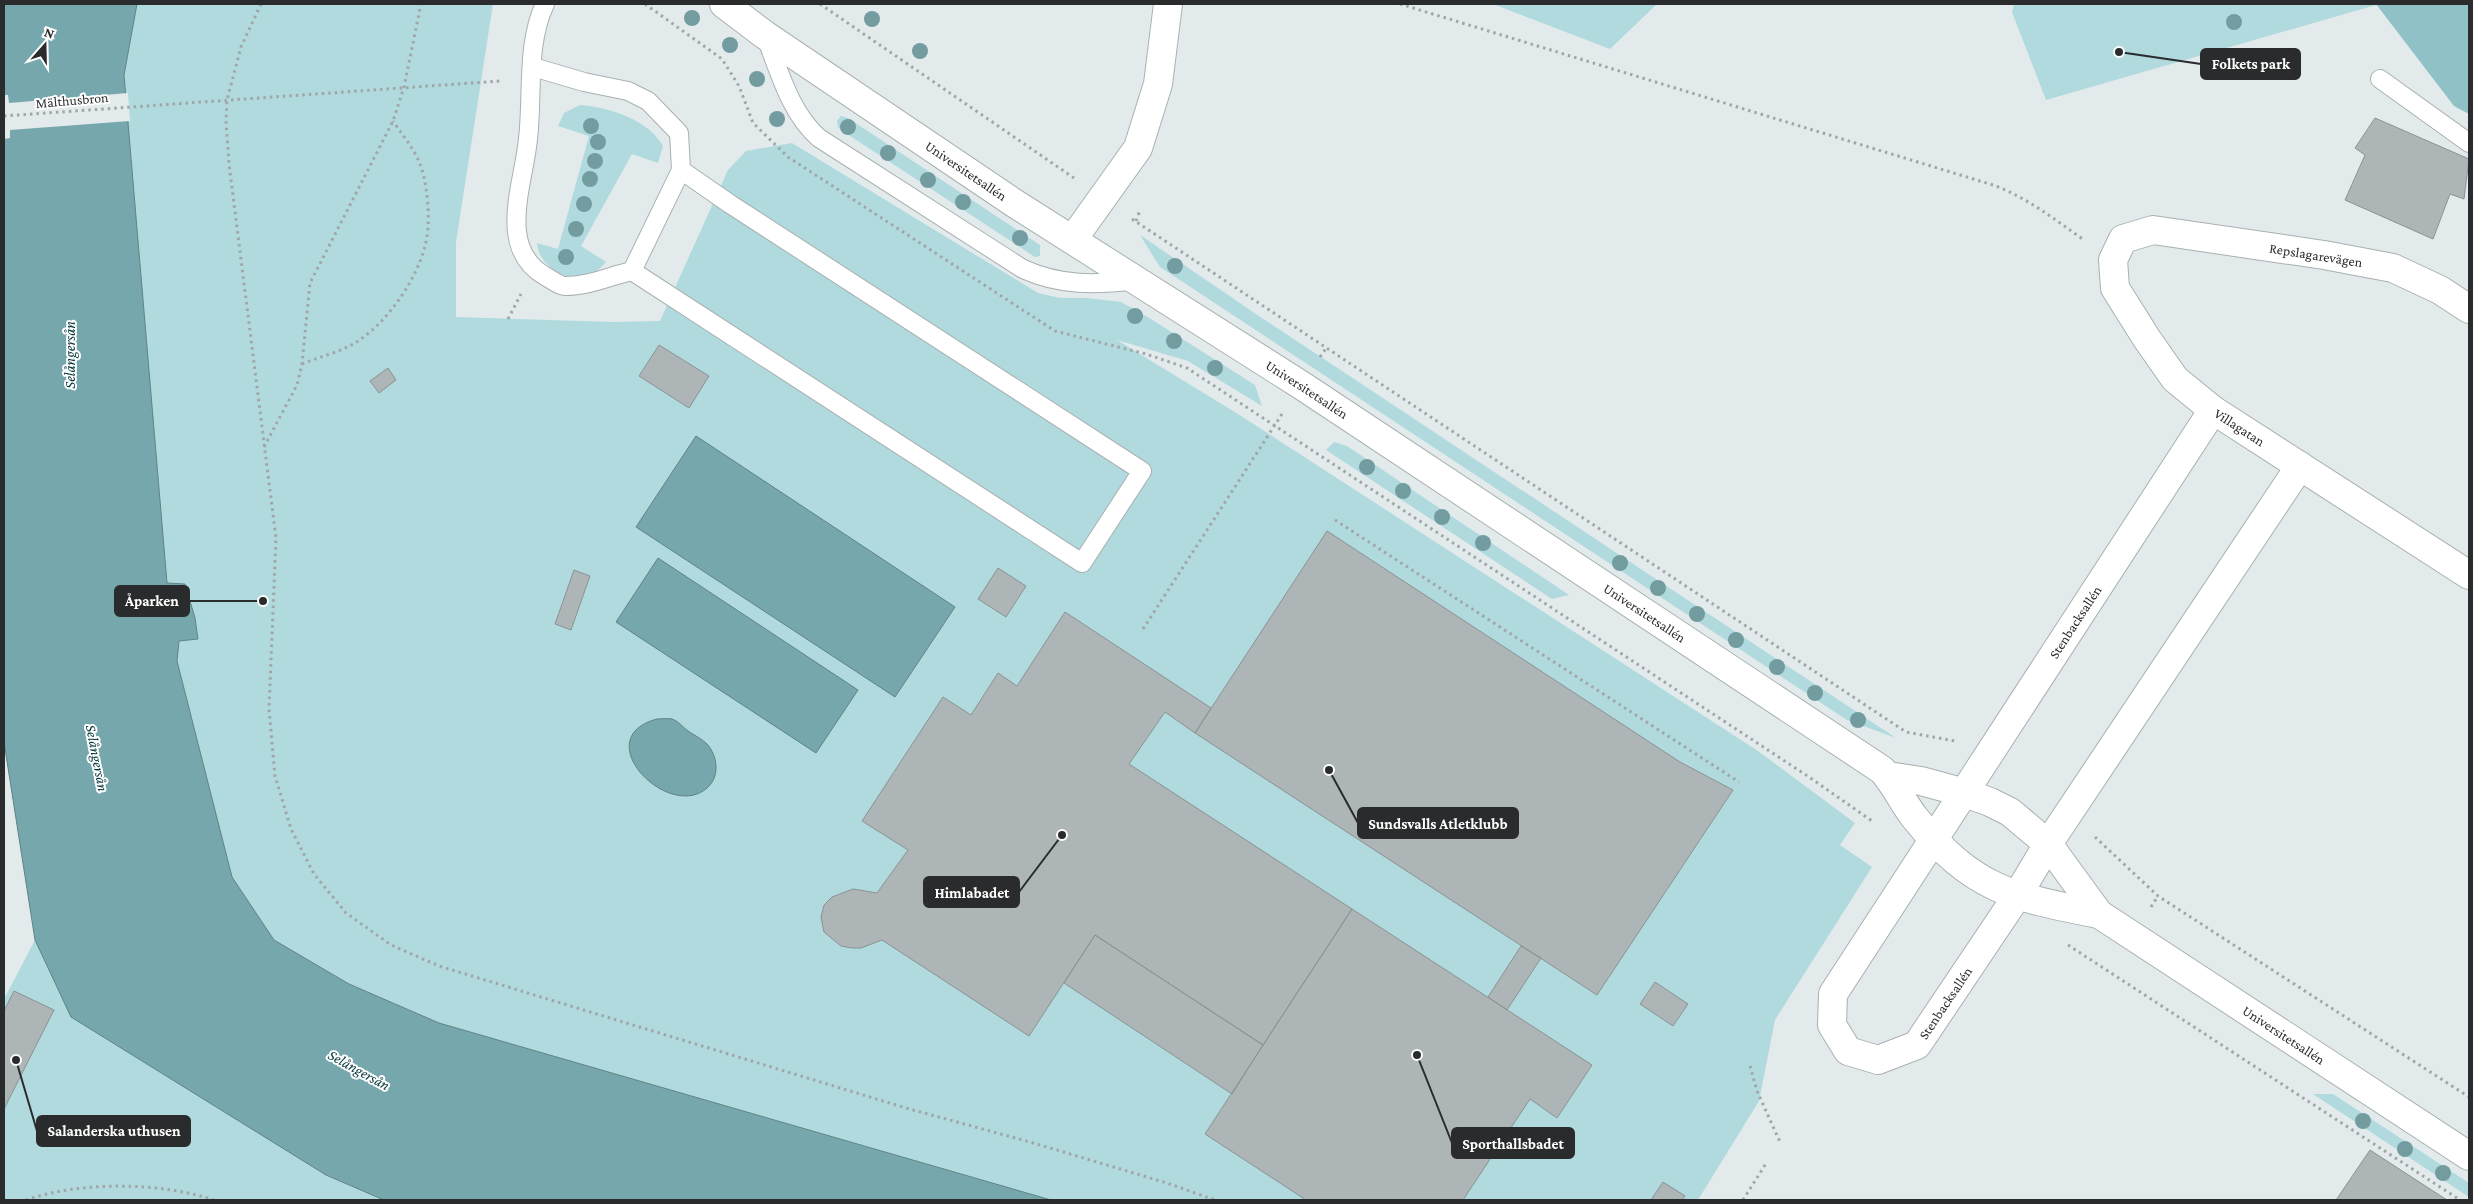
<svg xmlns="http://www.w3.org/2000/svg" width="2473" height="1204" font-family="'Crimson Pro',serif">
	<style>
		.green { fill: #b0dade }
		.forest { fill: #8fc1c7 }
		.water { fill: #76a7ad; stroke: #5f8286 }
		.pier { fill: #e3eaeb }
		.building { fill: #aeb5b6; stroke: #8b9293 }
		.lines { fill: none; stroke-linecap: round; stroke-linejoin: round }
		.service-casing { stroke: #a9b0b0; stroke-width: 20 }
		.minor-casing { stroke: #a9b0b0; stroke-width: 30 }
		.tertiary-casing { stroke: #a9b0b0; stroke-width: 30 }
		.path { stroke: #a0a6a7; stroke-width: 3; stroke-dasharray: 2.5 4; stroke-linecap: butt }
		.service { stroke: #fff; stroke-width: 18 }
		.minor { stroke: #fff; stroke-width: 28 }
		.tertiary { stroke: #fff; stroke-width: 28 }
		.tree { fill: #739ca0 }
		.labels { text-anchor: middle; stroke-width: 4; stroke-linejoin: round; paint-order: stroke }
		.street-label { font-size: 14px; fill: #292b2c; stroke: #fff }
		.water-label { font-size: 15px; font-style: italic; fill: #04373b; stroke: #fff }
		.leader { fill: none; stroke: #292b2c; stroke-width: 2 }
		.callout-dot { fill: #292b2c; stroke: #fff; stroke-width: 2 }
		.callout { fill: #292b2c; stroke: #292b2c; stroke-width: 2 }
		.callout-label { font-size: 15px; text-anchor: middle; font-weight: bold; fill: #fff }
	</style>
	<rect width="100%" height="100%" fill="#e3eaeb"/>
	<path class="green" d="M 137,4 L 493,4 L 456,242 L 456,317 L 613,322 L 660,321 L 728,170 L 746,151 L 792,143 L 1038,293 L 1060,298 L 1087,298 L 1121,302 L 1143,314 L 1255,385 L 1262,406 L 1188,361 L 1117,340 L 1238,414 L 1758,751 L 1855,823 L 1840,845 L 1872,867 L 1775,1020 L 1759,1101 L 1698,1200 L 1051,1200 L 439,1023 L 349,984 L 274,940 L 232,877 L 177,661 L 179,641 L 198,639 L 185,585 L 167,584 L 124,75 Z
		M 1493,4 L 1657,4 L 1610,49 Z
		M 2014,4 L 2376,4 L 2376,5 L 2046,100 L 2012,12 Z
		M 580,105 C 608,107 648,119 663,146 L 658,163 L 632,154 L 581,246 L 606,262 C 602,266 598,271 594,273 C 572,287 539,268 537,243 L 558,249 L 589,136 L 558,126 L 564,113 Z
		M 841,116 L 848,118 L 1040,245 L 1040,256 L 1035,257 L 844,132 L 838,127 L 837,121 Z
		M 1140,235 L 1259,316 L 1896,738 L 1847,720 L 1160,267 Z
		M 1334,442 L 1347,446 L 1569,595 L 1552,599 L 1326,450 Z
		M 35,940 L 71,1017 L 326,1175 L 384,1200 L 7,1200 L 4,1198 L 4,999 Z
		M 2313,1094 L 2333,1094 L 2469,1183 L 2469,1197 Z"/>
	<path class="forest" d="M 2376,4 L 2469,4 L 2469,114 L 2454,106 Z"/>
	<path class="water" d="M 4,4 L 137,4 L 124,75 L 167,583 L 185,584 L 195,618 L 198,639 L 179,641 L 177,661 L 232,877 L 274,940 L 349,984 L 439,1023 L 1051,1200 L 384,1200 L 326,1175 L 71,1017 L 35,940 L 4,742 Z
		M 696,436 L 955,607 L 895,697 L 636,527 Z
		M 658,558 L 858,690 L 816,753 L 616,622 Z
		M 657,719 C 662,719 668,718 672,719 C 678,721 683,727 688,731 C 694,735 702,739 707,744 C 718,756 720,777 707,788 C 669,822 586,738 657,719 Z"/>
	<path class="pier" d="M 128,93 L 130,121 L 10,130 L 10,138 L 4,139 L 4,95 L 8,95 L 9,103 Z"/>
	<path class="building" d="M 2375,118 L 2469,159 L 2464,199 L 2450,194 L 2433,239 L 2345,200 L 2365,155 L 2355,148 Z
		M 659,345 L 709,376 L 689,408 L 639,376 Z
		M 388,368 L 396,380 L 379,393 L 370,381 Z
		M 1327,531 L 1680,762 L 1733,790 L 1597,995 L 1195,733 Z
		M 998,568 L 1026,586 L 1006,617 L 978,599 Z
		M 574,570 L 590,576 L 571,630 L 555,624 Z
		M 1065,612 L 1211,708 L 1195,733 L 1165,712 L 1129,764 L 1352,909 L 1263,1045 L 1095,935 L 1029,1036 L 882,940 L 861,948 L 852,948 L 841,946 L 824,932 L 821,917 L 824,905 L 832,897 L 853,889 L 877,893 L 908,850 L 862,821 L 943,697 L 971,715 L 998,673 L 1017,686 Z
		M 1352,909 L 1592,1065 L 1557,1118 L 1530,1099 L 1463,1200 L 1306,1200 L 1205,1134 Z
		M 1095,935 L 1263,1045 L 1232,1094 L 1064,983 Z
		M 1521,946 L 1541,958 L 1507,1010 L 1488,997 Z
		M 1655,982 L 1688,1004 L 1673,1026 L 1640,1004 Z
		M 14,991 L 54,1010 L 4,1109 L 4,1011 Z
		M 2370,1150 L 2447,1200 L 2336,1200 Z
		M 1663,1182 L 1685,1196 L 1682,1200 L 1651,1200 Z"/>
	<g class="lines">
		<g class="service-casing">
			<path id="service" d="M 765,35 C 779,70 790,113 819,138 L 1023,269 C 1061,286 1095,285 1136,280
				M 533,67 L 584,82 L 628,91 L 648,101 L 679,133 L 681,170 L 730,204 L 1142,471 L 1082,563 L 632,271 C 610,276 589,286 565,286 C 559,286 551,279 545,276 C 496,248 524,183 528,139 C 533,96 526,43 545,4
				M 2380,79 L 2469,143
				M 632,271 L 681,170"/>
		</g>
		<g class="minor-casing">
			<g id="minor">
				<path d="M 1073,239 L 1138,148 L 1158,84 L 1168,4"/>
				<path id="s1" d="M 2469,309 L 2440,290 L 2393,268 L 2324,255 L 2153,230 L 2123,239 L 2113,260 L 2115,288 L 2147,339 L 2175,379 L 2213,410 L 2469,575"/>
				<path id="s2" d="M 2213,410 L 1833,994 L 1832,1025 L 1848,1051 L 1878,1060 L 1917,1045 L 2017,896 L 2048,844 L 2300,466"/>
			</g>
		</g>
		<g class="tertiary-casing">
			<g id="tertiary">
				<path id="s3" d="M 724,4 L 765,35 L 1014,203 L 1301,385 L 1882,770 C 1895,784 1903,803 1915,818 C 1973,890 2012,897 2099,914"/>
				<path id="s4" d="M 1888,776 L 1921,781 L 1965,793 L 1990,802 L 2010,812 L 2048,844 L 2099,914 L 2469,1156"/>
			</g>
		</g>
		<path class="path" d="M 261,4 L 241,47 L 227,100 L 226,122 L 229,164 L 276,538 L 269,709 L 275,776 L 291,829 L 314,874 L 346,913 L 391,945 L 439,966 L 906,1108 L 1030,1142 L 1167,1183 L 1215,1200
			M 645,4 L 722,59 L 739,86 L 753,123 L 788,157 L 1055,331 L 1146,354 L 1187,368 L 1809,777 L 1872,821
			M 820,4 L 1074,178
			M 1400,4 L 1993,185 C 2028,198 2054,219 2084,240
			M 4,116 L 500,81
			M 1132,219 L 1906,732 L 1955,741
			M 1136,221 L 1140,210
			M 508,319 L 521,294
			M 1320,357 L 1327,347
			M 302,364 C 319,357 340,352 355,343 C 387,323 416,281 425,246 C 431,226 428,189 422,170 C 417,152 404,137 393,121
			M 264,447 L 297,385 L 302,364 L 310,283 L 393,121 L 404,87 L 421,4
			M 1335,520 L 1739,782
			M 1143,629 L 1282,414
			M 2095,837 L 2158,896 L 2469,1097
			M 2151,907 L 2158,896
			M 2068,945 L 2460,1200
			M 1750,1066 L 1757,1091 L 1780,1142
			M 26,1200 C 81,1181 160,1182 214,1200
			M 1743,1200 L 1767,1162"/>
		<use href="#service" class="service"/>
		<use href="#minor" class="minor"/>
		<use href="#tertiary" class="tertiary"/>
	</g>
	<g class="tree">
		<circle cx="692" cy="18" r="8"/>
		<circle cx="872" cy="19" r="8"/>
		<circle cx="2234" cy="22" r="8"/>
		<circle cx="730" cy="45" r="8"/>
		<circle cx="920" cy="51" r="8"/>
		<circle cx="757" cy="79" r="8"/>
		<circle cx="777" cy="119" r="8"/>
		<circle cx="591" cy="126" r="8"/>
		<circle cx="848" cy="127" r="8"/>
		<circle cx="598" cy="142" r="8"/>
		<circle cx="888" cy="153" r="8"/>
		<circle cx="595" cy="161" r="8"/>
		<circle cx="590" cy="179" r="8"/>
		<circle cx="928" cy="180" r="8"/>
		<circle cx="963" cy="202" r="8"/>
		<circle cx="584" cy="204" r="8"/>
		<circle cx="576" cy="229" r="8"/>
		<circle cx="1020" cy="238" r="8"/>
		<circle cx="566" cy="257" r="8"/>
		<circle cx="1175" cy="266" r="8"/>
		<circle cx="1135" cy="316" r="8"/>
		<circle cx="1174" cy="341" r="8"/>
		<circle cx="1215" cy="368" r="8"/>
		<circle cx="1367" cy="467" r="8"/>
		<circle cx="1403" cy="491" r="8"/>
		<circle cx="1442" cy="517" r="8"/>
		<circle cx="1483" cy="543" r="8"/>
		<circle cx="1620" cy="563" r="8"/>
		<circle cx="1658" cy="588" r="8"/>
		<circle cx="1697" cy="614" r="8"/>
		<circle cx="1736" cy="640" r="8"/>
		<circle cx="1777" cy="667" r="8"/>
		<circle cx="1815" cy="693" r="8"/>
		<circle cx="1858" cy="720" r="8"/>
		<circle cx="2363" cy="1121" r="8"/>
		<circle cx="2405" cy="1149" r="8"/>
		<circle cx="2443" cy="1173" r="8"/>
	</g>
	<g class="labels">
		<g class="street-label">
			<text transform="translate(72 100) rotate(-5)" y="5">Mälthusbron</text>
			<text dy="5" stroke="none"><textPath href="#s3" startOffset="294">Universitetsallén</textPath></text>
			<text transform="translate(2316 255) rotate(9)" y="5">Repslagarevägen</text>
			<text dy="5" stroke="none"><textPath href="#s3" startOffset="699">Universitetsallén</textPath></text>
			<text dy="5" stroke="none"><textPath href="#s1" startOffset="602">Villagatan</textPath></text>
			<text dy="5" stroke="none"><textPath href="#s3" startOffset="1104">Universitetsallén</textPath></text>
			<text transform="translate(2075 622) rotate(-57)" y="5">Stenbacksallén</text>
			<text dy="5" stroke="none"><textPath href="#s2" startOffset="882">Stenbacksallén</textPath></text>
			<text dy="5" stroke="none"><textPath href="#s4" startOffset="485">Universitetsallén</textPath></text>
		</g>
		<g class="water-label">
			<text transform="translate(70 355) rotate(-90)" y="5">Selångersån</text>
			<text transform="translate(97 758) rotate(79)" y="5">Selångersån</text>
			<text transform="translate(359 1070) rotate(29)" y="5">Selångersån</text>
		</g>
	</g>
	<path class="leader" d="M2119 52L2201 64M263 601L189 601M1329 770L1358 823M1062 835L1019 892M16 1060L37 1131M1417 1055L1452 1143"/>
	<g class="callout-dot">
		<circle cx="2119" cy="52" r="5"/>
		<circle cx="263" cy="601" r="5"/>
		<circle cx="1329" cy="770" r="5"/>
		<circle cx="1062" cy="835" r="5"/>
		<circle cx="16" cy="1060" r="5"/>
		<circle cx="1417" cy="1055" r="5"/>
	</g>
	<g class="callout">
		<rect x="2201" y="49" width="99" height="30" rx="5"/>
		<rect x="115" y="586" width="74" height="30" rx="5"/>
		<rect x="1358" y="808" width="160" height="30" rx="5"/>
		<rect x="924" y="877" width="95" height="30" rx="5"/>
		<rect x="37" y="1116" width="153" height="30" rx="5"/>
		<rect x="1452" y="1128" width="122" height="30" rx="5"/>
	</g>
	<g class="callout-label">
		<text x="2251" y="69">Folkets park</text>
		<text x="152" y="606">Åparken</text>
		<text x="1438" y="829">Sundsvalls Atletklubb</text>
		<text x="972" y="898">Himlabadet</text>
		<text x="114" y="1136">Salanderska uthusen</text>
		<text x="1513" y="1149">Sporthallsbadet</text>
	</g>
	<rect width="2473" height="1204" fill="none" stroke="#292b2c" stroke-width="10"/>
	<g transform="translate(45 45) rotate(20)" stroke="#ffffff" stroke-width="4" paint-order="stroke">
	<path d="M0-4L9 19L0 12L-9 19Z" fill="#292b2c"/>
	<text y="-8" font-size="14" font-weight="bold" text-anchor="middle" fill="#292b2c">N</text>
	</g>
</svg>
